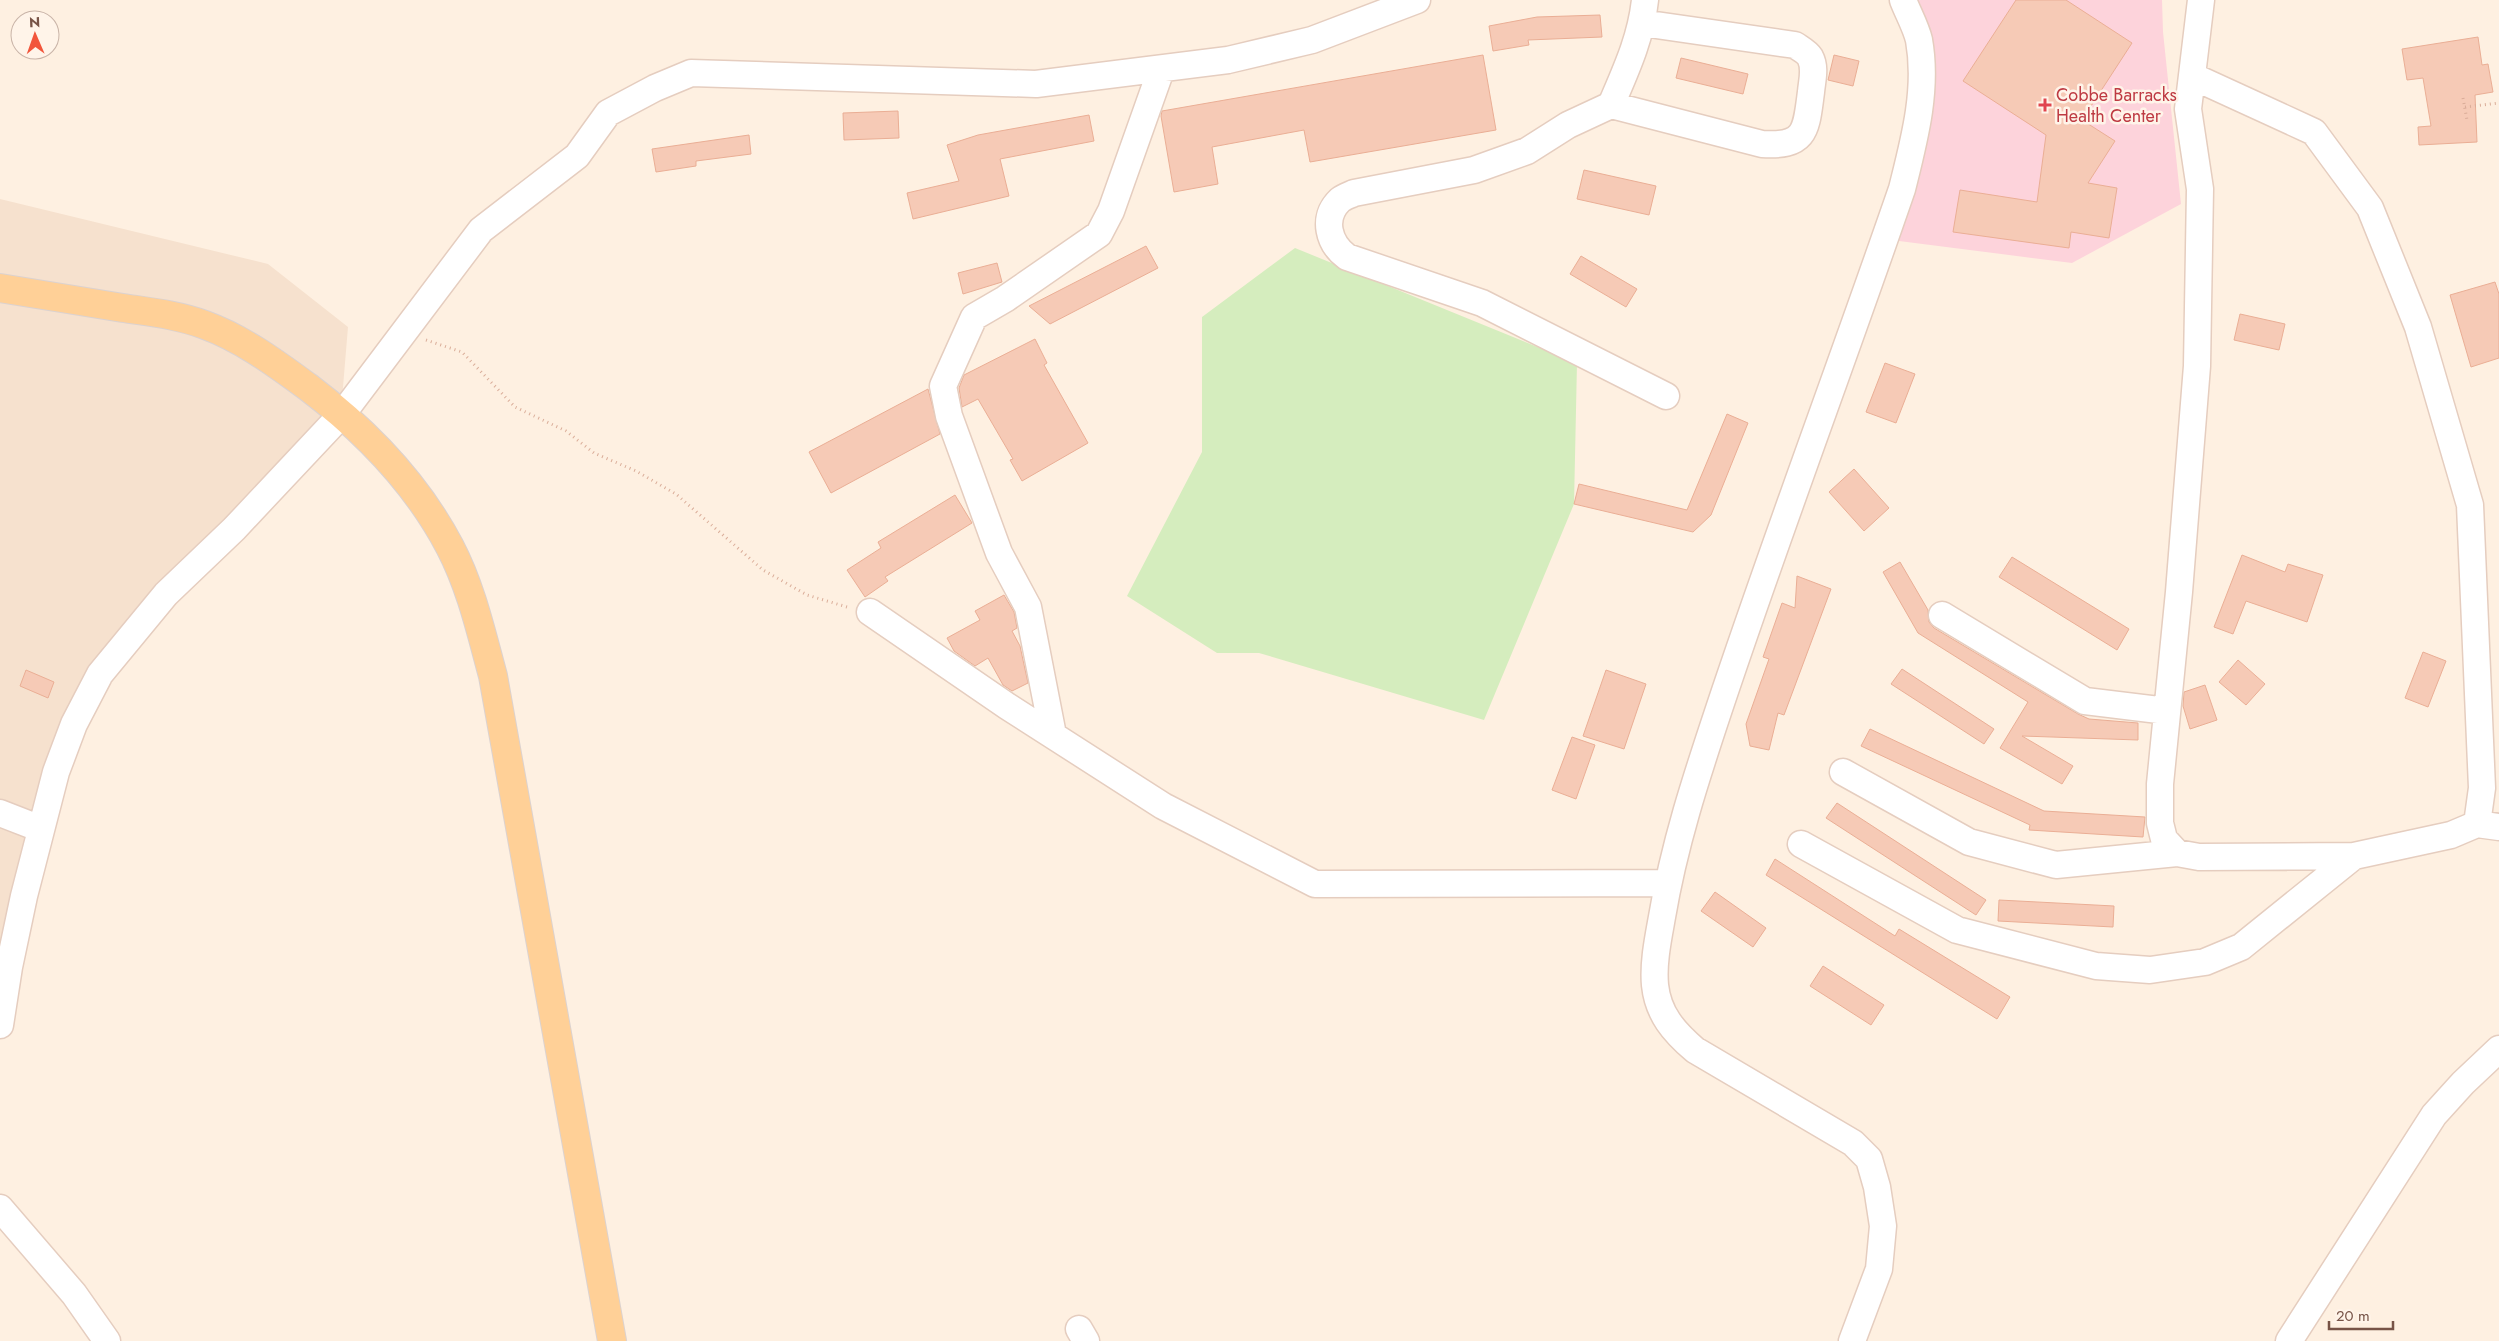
<svg xmlns="http://www.w3.org/2000/svg" width="2499" height="1341" font-family="Jost,sans-serif">
	<style>
		.residential { fill: #f6e1ce }
		.medical { fill: #fdd3db }
		.green { fill: #d5edbe }
		.building { fill: #f6cab6; stroke: #eaae95 }
		.lines { fill: none; stroke-linecap: round; stroke-linejoin: round }
		.minor-casing { stroke: #e5cdbf; stroke-width: 29 }
		.major-casing { stroke: #dcd2cf; stroke-width: 30 }
		.path { stroke: #daad99; stroke-width: 3; stroke-dasharray: 1 4; stroke-linecap: butt }
		.minor { stroke: #fff; stroke-width: 26 }
		.major { stroke: #ffd097; stroke-width: 28 }
		.health-dot { fill: #e0444e; stroke: #fff4e9; stroke-width: 2 }
		.labels { text-anchor: middle; stroke-width: 5; stroke-linejoin: round; paint-order: stroke }
		.health-label { font-size: 18px; fill: #be3a42; stroke: #fff4e9; text-anchor: start }
	</style>
	<rect width="100%" height="100%" fill="#fef0e1"/>
	<path class="residential" d="M 0,199 L 268,264 L 348,327 L 341,411 L 147,624 L 74,744 L 0,965 Z"/>
	<path class="medical" d="M 1903,0 L 2162,0 L 2163,32 L 2181,204 L 2072,263 L 1899,241 L 1891,222 L 1916,133 Z"/>
	<path class="green" d="M 1295,248 L 1577,363 L 1574,504 L 1484,720 L 1259,653 L 1217,653 L 1127,596 L 1202,452 L 1202,317 Z"/>
	<path class="building" d="M 2016,0 L 2066,0 L 2132,43 L 2082,120 L 2115,141 L 2088,183 L 2117,188 L 2109,238 L 2071,232 L 2069,248 L 1953,232 L 1960,190 L 2037,202 L 2046,135 L 1963,81 Z
		M 1600,15 L 1602,37 L 1528,40 L 1529,45 L 1493,51 L 1489,26 L 1537,17 Z
		M 2478,37 L 2482,65 L 2488,64 L 2493,92 L 2475,95 L 2477,142 L 2419,145 L 2418,127 L 2431,126 L 2423,78 L 2407,80 L 2402,49 Z
		M 1483,55 L 1496,130 L 1310,162 L 1304,130 L 1212,147 L 1218,184 L 1174,192 L 1161,116 L 1162,111 Z
		M 1834,55 L 1859,61 L 1853,86 L 1828,80 Z
		M 1681,58 L 1748,74 L 1743,94 L 1676,78 Z
		M 898,111 L 899,138 L 844,140 L 843,113 Z
		M 1089,115 L 1094,141 L 1000,159 L 1009,196 L 913,219 L 907,193 L 959,181 L 947,145 L 978,135 Z
		M 749,135 L 751,154 L 696,161 L 696,166 L 656,172 L 652,149 Z
		M 1584,170 L 1656,186 L 1649,215 L 1577,199 Z
		M 1146,246 L 1158,268 L 1050,324 L 1029,306 Z
		M 1581,256 L 1637,289 L 1626,307 L 1570,274 Z
		M 997,263 L 1002,282 L 963,294 L 958,273 Z
		M 2495,282 L 2499,294 L 2499,358 L 2471,367 L 2450,295 Z
		M 2240,314 L 2285,324 L 2279,350 L 2234,340 Z
		M 1035,339 L 1047,363 L 1044,365 L 1088,443 L 1022,481 L 1010,460 L 1013,459 L 978,399 L 962,407 L 959,388 L 964,375 Z
		M 1885,363 L 1915,374 L 1896,423 L 1866,412 Z
		M 928,389 L 940,434 L 831,493 L 809,452 Z
		M 1727,414 L 1748,423 L 1711,515 L 1693,532 L 1574,504 L 1579,484 L 1687,510 Z
		M 1854,469 L 1889,508 L 1864,531 L 1829,492 Z
		M 955,495 L 972,523 L 885,577 L 888,581 L 865,597 L 847,570 L 881,548 L 878,542 Z
		M 2242,555 L 2285,572 L 2288,564 L 2323,575 L 2307,622 L 2246,601 L 2233,634 L 2214,627 Z
		M 2012,557 L 2129,629 L 2117,650 L 1999,577 Z
		M 1900,562 L 1928,610 L 1929,622 L 1934,628 L 2078,714 L 2089,719 L 2138,723 L 2138,740 L 2022,736 L 2073,766 L 2062,784 L 2000,748 L 2028,702 L 1918,633 L 1883,572 Z
		M 1797,576 L 1831,589 L 1784,715 L 1778,713 L 1769,750 L 1750,746 L 1746,724 L 1769,659 L 1763,657 L 1782,603 L 1795,608 Z
		M 1004,595 L 1014,612 L 1017,628 L 1012,631 L 1020,646 L 1028,683 L 1012,691 L 1003,685 L 988,658 L 975,666 L 954,651 L 947,638 L 980,620 L 975,611 Z
		M 2423,652 L 2446,661 L 2428,707 L 2405,698 Z
		M 2238,660 L 2265,684 L 2246,705 L 2219,682 Z
		M 1902,669 L 1994,729 L 1984,744 L 1891,684 Z
		M 26,670 L 54,682 L 48,698 L 20,686 Z
		M 1606,670 L 1646,684 L 1624,749 L 1583,736 Z
		M 2205,685 L 2217,720 L 2190,729 L 2183,706 L 2184,692 Z
		M 1870,729 L 2044,811 L 2145,817 L 2143,837 L 2029,830 L 2030,825 L 1861,746 Z
		M 1572,737 L 1595,745 L 1576,799 L 1552,790 Z
		M 1837,803 L 1986,900 L 1976,915 L 1826,818 Z
		M 1775,859 L 1895,936 L 1899,929 L 2010,997 L 1997,1019 L 1766,875 Z
		M 1715,892 L 1766,928 L 1753,947 L 1701,911 Z
		M 1999,900 L 2114,906 L 2113,927 L 1998,921 Z
		M 1823,966 L 1884,1005 L 1871,1025 L 1810,986 Z"/>
	<g class="lines">
		<g class="minor-casing">
			<path id="minor" d="M 1645,0 C 1641,38 1626,70 1611,105 L 1568,125 L 1527,151 L 1474,170 L 1354,193 C 1350,195 1344,197 1340,200 C 1321,218 1329,244 1347,257 L 1482,303 L 1666,396
				M 2201,0 L 2188,109 L 2200,189 L 2197,366 L 2179,592 L 2160,784 L 2160,823 L 2164,839 L 2177,853 L 2199,857 L 2354,856 L 2451,835 L 2477,824 L 2499,827
				M 2192,76 L 2314,132 L 2370,208 L 2418,327 L 2470,505 L 2482,788 L 2477,824
				M 1611,105 L 1762,144 C 1807,147 1806,129 1811,92 C 1812,80 1816,68 1810,57 C 1807,52 1799,48 1795,45 L 1642,23
				M 870,612 L 1007,706 L 1163,806 L 1315,884 L 1667,883
				M 1942,615 L 2085,701 L 2167,711
				M 1053,735 L 1028,607 L 999,553 L 949,416 L 943,386 L 974,317 L 1005,299 L 1099,234 L 1111,211 L 1161,70
				M 1843,772 L 1969,842 L 2056,865 L 2177,853
				M 0,813 L 41,829
				M 1801,844 L 1957,930 L 2096,966 L 2150,970 L 2205,962 L 2241,947 L 2354,856
				M 0,1025 L 9,967 L 24,896 L 56,772 L 74,724 L 100,674 L 166,594 L 234,529 L 343,413 L 481,230 L 577,156 L 608,113 L 655,88 L 691,73 L 1036,84 L 1228,60 L 1312,40 L 1417,0
				M 0,1208 L 74,1294 L 107,1341
				M 1079,1329 L 1086,1341
				M 1852,1341 L 1879,1269 L 1883,1226 L 1877,1187 L 1869,1159 L 1853,1143 L 1695,1050 C 1674,1032 1658,1014 1655,985 C 1653,963 1658,939 1662,917 C 1674,845 1696,778 1719,709 C 1777,535 1842,363 1902,189 C 1914,141 1928,90 1919,40 C 1916,27 1908,13 1903,0
				M 2289,1341 L 2434,1115 L 2463,1083 L 2499,1049"/>
		</g>
		<g class="major-casing">
			<path id="major" d="M 0,288 C 41,295 82,301 123,308 C 150,312 179,315 205,325 C 243,339 275,363 308,387 C 366,431 416,482 450,547 C 471,587 481,632 493,676 L 612,1341"/>
		</g>
		<path class="path" d="M 2463,98 L 2467,120
			M 2465,107 L 2499,103
			M 426,340 L 462,352 L 515,407 L 566,431 L 594,453 L 636,471 L 676,494 L 763,570 L 807,595 L 847,607"/>
		<use href="#minor" class="minor"/>
		<use href="#major" class="major"/>
	</g>
	<path class="health-dot" d="M2042.5 97.5h5v5h5v5h-5v5h-5v-5h-5v-5h5z"/>
	<g class="labels">
		<g class="health-label">
			<text x="2056" y="101">Cobbe Barracks<tspan x="2056" dy="21">Health Center</tspan></text>
		</g>
	</g>
	<g transform="translate(35 35) rotate(358)"><circle r="24" fill="#fff4e9" stroke="#c9b4a8"/>
	<path d="M0-4L9 19L0 12L-9 19Z" fill="#f2553b"/>
	<text y="-8" font-size="14" font-weight="bold" text-anchor="middle" fill="#775346">N</text>
	</g>
	<path d="M2329 1321v8h64v-8" fill="none" stroke="#775346" stroke-width="2.5"/>
	<text x="2336" y="1321" font-size="15" fill="#775346" stroke="#fff4e9" stroke-width="4" paint-order="stroke">20 m</text>
</svg>
